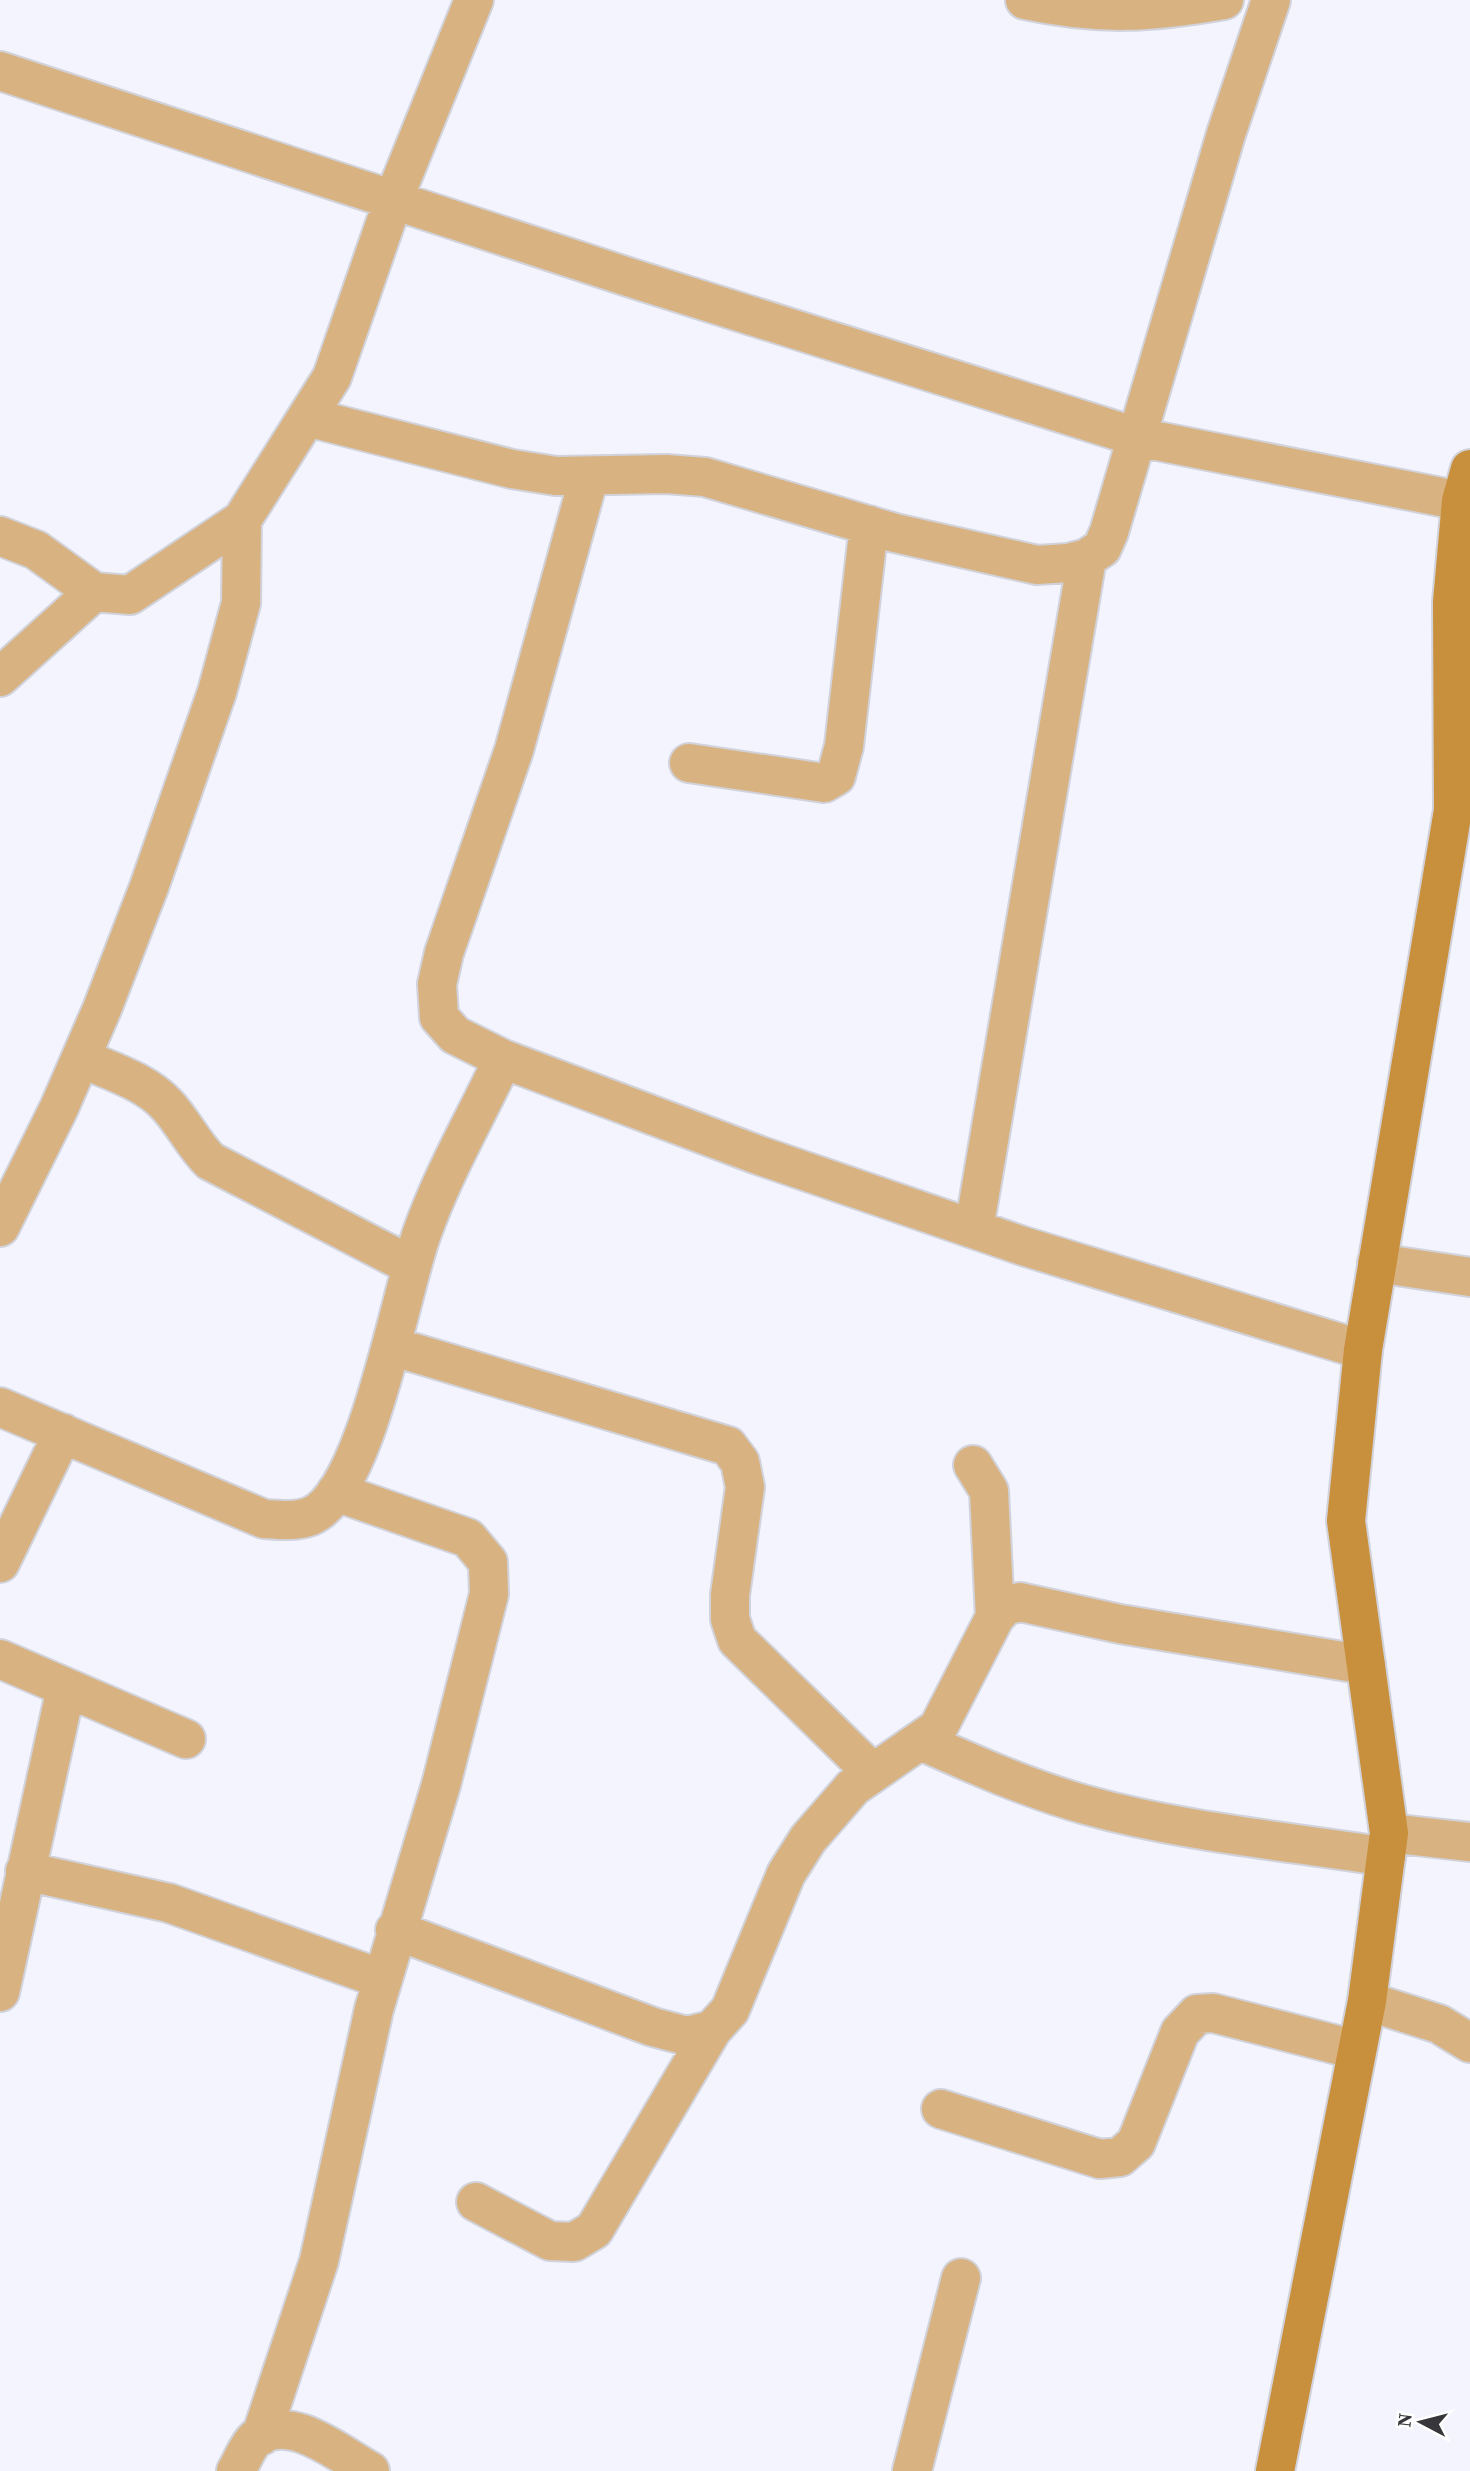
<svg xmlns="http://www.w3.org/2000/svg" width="1470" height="2471" font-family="'Source Serif 4',serif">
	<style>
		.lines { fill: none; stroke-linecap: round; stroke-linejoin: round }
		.street-casing { stroke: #d1d2da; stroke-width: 42 }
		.secondary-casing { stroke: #d1d2da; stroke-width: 42 }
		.street { stroke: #d8b280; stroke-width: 38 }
		.secondary { stroke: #c88f3c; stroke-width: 38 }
	</style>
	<rect width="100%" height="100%" fill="#f3f4fd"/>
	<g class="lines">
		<g class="street-casing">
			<path id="street" d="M 1025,0 C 1099,16 1150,13 1224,0
				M 0,71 L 625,276 L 1137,437 L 1461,501
				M 307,417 L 512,469 L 556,476 L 666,474 L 705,477 L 895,533 L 1037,565 L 1068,563 L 1087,558 L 1102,548 L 1109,532 L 1226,134 L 1271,0
				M 589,477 L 514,750 L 444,953 L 437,984 L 439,1017 L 455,1035 L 503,1059 L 758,1155 L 1023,1246 L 1363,1350
				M 0,536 L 36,550 L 94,592 L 130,595 L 242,520 L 332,377 L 394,198 L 474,0
				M 0,677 L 94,592
				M 689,763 L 824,783 L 836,776 L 844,746 L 869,525
				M 81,1058 C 110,1071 145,1081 167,1105 C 183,1122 193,1144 210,1161 L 412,1266
				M 0,1227 L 59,1108 L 102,1009 L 149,887 L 217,692 L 241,603 L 242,520
				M 974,1229 L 1087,558
				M 1377,1263 L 1470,1277
				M 391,1346 L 728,1446 L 740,1462 L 745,1487 L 730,1595 L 730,1619 L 737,1640 L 873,1773
				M 0,1407 L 264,1519 C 279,1520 296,1522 311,1516 C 368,1491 400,1292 422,1233 C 443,1173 476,1117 503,1059
				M 973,1465 L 989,1491 L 995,1617
				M 0,1563 L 63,1433
				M 0,1659 L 186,1739
				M 921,1741 C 975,1765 1029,1789 1086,1805 C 1183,1832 1286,1841 1386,1857
				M 1389,1833 L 1470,1842
				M 25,1871 L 169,1903 L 382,1979
				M 395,1930 L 653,2027 L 687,2036 L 712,2030 L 730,2010 L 786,1874 L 808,1839 L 853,1787 L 938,1728 L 995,1617 L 1005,1606 L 1020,1602 L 1120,1624 L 1366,1665
				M 0,1992 L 66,1688
				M 1367,2001 L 1439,2024 L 1470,2043
				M 941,2109 L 1100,2159 L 1120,2157 L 1136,2143 L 1180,2032 L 1197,2014 L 1213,2013 L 1357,2050
				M 476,2202 L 550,2241 L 574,2242 L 594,2230 L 712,2030
				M 261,2436 L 319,2261 L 374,2009 L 441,1785 L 489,1594 L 488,1562 L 468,1538 L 336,1492
				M 236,2471 C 242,2461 248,2445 256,2438 C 290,2412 339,2454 370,2471
				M 912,2471 L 961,2278"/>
		</g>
		<g class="secondary-casing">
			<path id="secondary" d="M 1275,2471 L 1367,2001 L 1389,1833 L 1346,1521 L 1363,1350 L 1453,810 L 1452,602 L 1461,501 L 1470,469"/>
		</g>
		<use href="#street" class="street"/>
		<use href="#secondary" class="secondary"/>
	</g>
	<g transform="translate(1421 2422) rotate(277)" stroke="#ffffff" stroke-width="5" paint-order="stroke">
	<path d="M0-5L12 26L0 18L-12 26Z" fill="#37373b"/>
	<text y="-10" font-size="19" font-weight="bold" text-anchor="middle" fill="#37373b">N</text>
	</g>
</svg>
